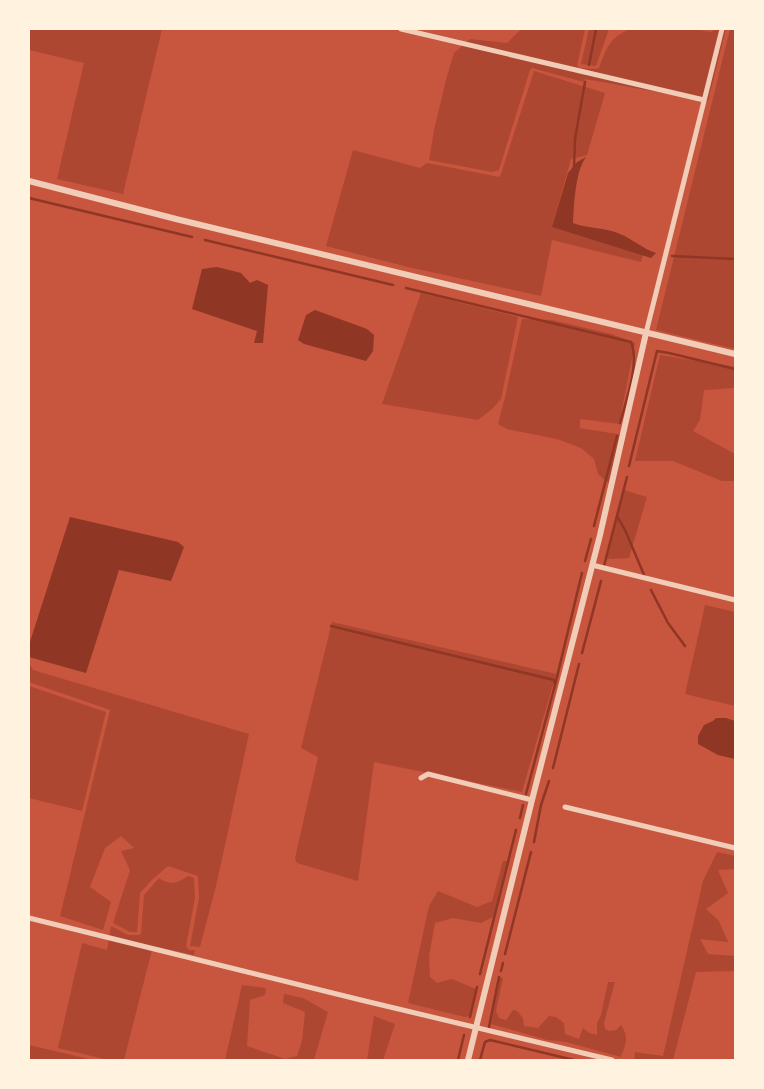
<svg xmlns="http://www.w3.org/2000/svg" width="764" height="1089" font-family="Signika,sans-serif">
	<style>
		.green { fill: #ae4732 }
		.water { fill: #8f3625 }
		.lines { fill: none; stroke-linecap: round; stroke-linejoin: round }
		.stream { stroke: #8f3625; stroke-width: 2.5 }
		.minor { stroke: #f1ccb7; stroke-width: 5 }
		.tertiary { stroke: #f1ccb7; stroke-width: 6 }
	</style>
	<rect width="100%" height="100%" fill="#c8553d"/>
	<path class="green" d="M 29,29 L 162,29 L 123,194 L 57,179 L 84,63 L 29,50 Z
		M 521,29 L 585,29 L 577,66 L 580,68 L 596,69 L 599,68 C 606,49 610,37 630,29 L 692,29 L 711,32 L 716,29 L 726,29 L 708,101 L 585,79 L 584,82 L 532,68 L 530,70 L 499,170 L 492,172 L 429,160 L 434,130 L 447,76 L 454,53 L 470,39 L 507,43 Z
		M 589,29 L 609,29 L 596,66 L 581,64 Z
		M 730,29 L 735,29 L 735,349 L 656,330 Z
		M 534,71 L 605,93 L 587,155 L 571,159 L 552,227 L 643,254 L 641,262 L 552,240 L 541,296 L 408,267 L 326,246 L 353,150 L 420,168 L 427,163 L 500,177 Z
		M 421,293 L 518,317 L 501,399 L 492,409 L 478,420 L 382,404 Z
		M 522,319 L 552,320 L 611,334 L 635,343 L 619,424 L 580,419 L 580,428 L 623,435 L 611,485 L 598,474 L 594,459 L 581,448 L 557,439 L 507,429 L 498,424 L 505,397 Z
		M 660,355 L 735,367 L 735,388 L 704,390 L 700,420 L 693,431 L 735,454 L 735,481 L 722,481 L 673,461 L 635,461 Z
		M 624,490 L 647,497 L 629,558 L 607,559 Z
		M 705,605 L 735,612 L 735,706 L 685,694 Z
		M 332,622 L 556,674 L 522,792 L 374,762 L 358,881 L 297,863 L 295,858 L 318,757 L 301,748 Z
		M 29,663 L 33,670 L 249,734 L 217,882 L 200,947 L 190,946 L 199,898 L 198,876 L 168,866 L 152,880 L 140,893 L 137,932 L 130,932 L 113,923 L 130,870 L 121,851 L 134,848 L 121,836 L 105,848 L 90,887 L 111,902 L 103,930 L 60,916 L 110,710 L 29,682 Z
		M 29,686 L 106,712 L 82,811 L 29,798 Z
		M 717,852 L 735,856 L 735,869 L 718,870 L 728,893 L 706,909 L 719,921 L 728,942 L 700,939 L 708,954 L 735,956 L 735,971 L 696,972 L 673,1060 L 634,1060 L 635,1052 L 663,1056 L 703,881 Z
		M 503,861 L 507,861 L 493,917 L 481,923 L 453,918 L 435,923 L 429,956 L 430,977 L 437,983 L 452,979 L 476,989 L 474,1004 L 470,1016 L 465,1017 L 408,1003 L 429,906 L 438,891 L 477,907 L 492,901 Z
		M 188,876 L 194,878 L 195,898 L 186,946 L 189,950 L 195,950 L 194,955 L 153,946 L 124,1060 L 108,1060 L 58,1048 L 82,943 L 107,950 L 111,926 L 128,935 L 139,935 L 141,934 L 144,895 L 159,878 C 171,886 177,883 188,876 Z
		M 499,977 L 503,978 L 496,1011 L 499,1018 L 506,1020 L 513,1010 L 517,1011 L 523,1018 L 524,1026 L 538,1028 L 549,1016 L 556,1017 L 564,1023 L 565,1034 L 579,1039 L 583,1028 L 589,1033 L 597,1035 L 597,1023 L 601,1015 L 608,982 L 615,982 L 604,1023 L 605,1029 L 609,1031 L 616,1030 L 621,1025 C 630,1039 625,1044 621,1057 L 566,1042 L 547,1040 L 491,1024 Z
		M 242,985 L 266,988 L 265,995 L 250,1000 L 247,1046 L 285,1059 L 297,1056 L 302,1041 L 305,1012 L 283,1003 L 284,994 L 303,998 L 328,1012 L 314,1060 L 225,1060 Z
		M 374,1016 L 395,1024 L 383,1060 L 367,1060 Z
		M 29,1045 L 93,1060 L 29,1060 Z"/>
	<path class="water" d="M 586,157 C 575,172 574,205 573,223 C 588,229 605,227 620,234 C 633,239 641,248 656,253 L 651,258 L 552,227 L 568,173 L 577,162 Z
		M 217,267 L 241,273 L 250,283 L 257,280 L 268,285 L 263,343 L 254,343 L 257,331 L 192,309 L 202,269 Z
		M 315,310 L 367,329 L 374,335 L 373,351 L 366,361 L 304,344 L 298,340 L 306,315 Z
		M 70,517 L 178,542 L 184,547 L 171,581 L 119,570 L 86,673 L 29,657 L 29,645 Z
		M 716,718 L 726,718 L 735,721 L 735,759 L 718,755 L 698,744 L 698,736 L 704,725 L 713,721 Z"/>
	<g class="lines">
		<path class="stream" d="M 589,65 L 596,29
			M 574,168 L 575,139 L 585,82
			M 29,198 L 192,237
			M 205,240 L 393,285
			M 672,256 L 735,259
			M 406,288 L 631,342 C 640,363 626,401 620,423
			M 629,466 L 657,351 L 669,353 L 735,369
			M 617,516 L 625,530 L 645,577
			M 594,526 L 617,436
			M 585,561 L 591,539
			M 604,566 L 627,477
			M 651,590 L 668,623 L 685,646
			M 331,626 L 554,680 L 555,685
			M 582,653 L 601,581
			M 553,768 L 579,664
			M 526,794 L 555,685 L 582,573
			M 520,818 L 523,805
			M 534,842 L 541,805 L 549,781
			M 505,954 L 531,852
			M 501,971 L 503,963
			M 480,974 L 516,830
			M 470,1017 L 477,987
			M 489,1027 L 499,977 L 499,980
			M 458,1060 L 464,1035
			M 480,1060 L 485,1042 L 490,1040 L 574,1060"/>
		<path class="minor" d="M 401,29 L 704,100
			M 646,333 L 722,29
			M 592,565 L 735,600
			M 421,778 L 428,774 L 532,800
			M 565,807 L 735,848
			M 29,918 L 365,1001 L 612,1060"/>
		<path class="tertiary" d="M 29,181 L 176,219 L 735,354
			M 468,1060 L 532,800 L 600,535 L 646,333"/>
	</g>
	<rect width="764" height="1089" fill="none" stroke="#fff3e0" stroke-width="60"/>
</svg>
